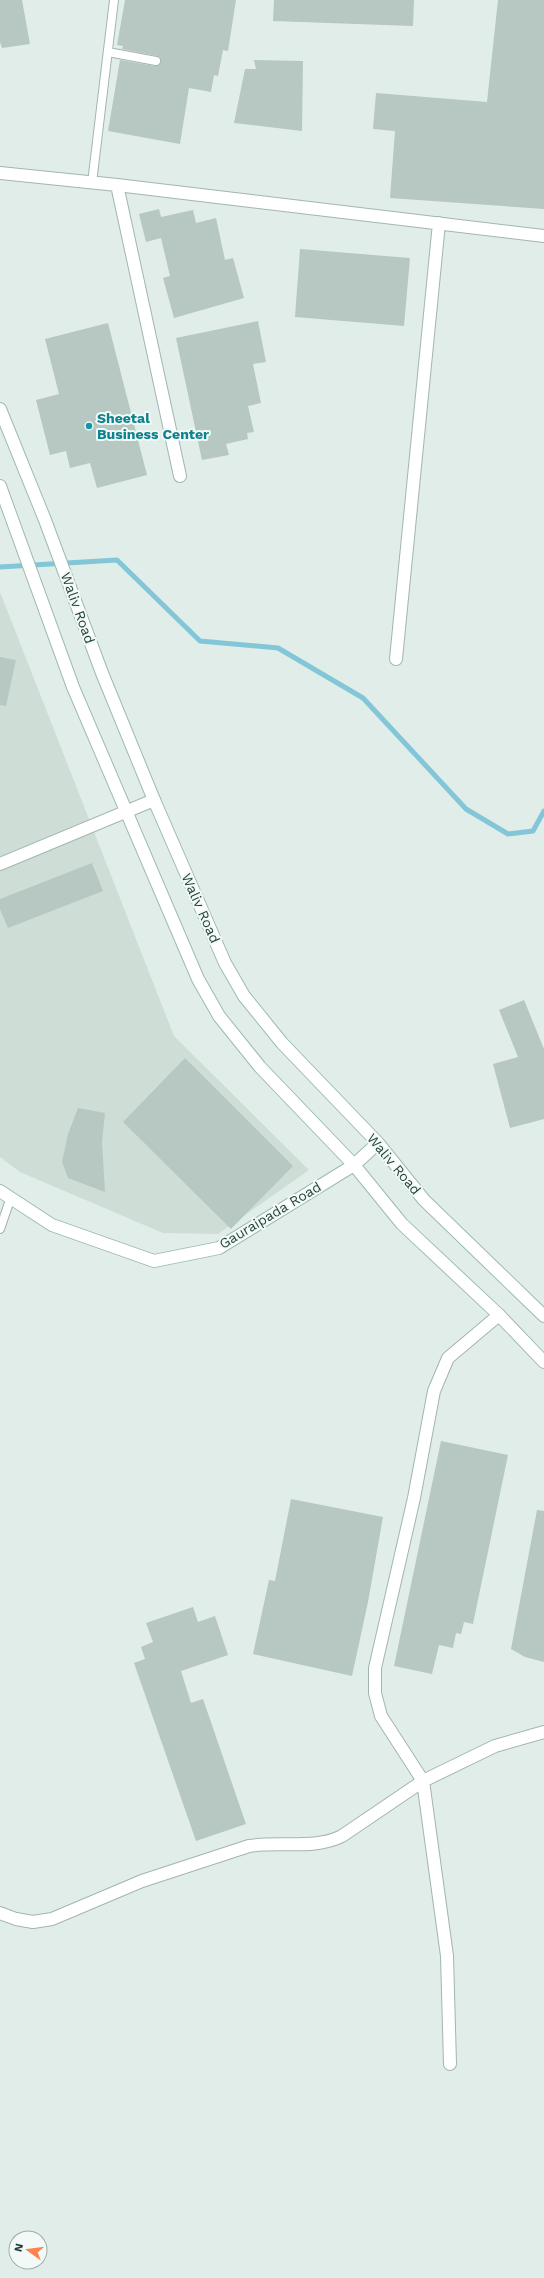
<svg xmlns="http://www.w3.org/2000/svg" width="544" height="2278" font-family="'Work Sans',sans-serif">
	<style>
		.built { fill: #cfddd7 }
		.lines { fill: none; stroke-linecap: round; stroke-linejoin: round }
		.stream { stroke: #83c6d7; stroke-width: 5 }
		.building { fill: #b6c8c1 }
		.lane-casing { stroke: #a3b5b0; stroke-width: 10 }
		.street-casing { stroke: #a3b5b0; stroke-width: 14 }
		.secondary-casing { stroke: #9ebab1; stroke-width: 14 }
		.lane { stroke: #fff; stroke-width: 8 }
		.street { stroke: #fff; stroke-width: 12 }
		.secondary { stroke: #fff; stroke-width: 12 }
		.culture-dot { fill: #0f9aa8; stroke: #f2f9f6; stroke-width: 1.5 }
		.labels { text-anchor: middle; stroke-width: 4; stroke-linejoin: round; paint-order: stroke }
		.culture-label { font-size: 14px; font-weight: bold; fill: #0d838f; stroke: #f2f9f6; text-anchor: start }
		.street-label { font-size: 14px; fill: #1f3f38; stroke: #f2f9f6 }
	</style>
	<rect width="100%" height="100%" fill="#e1ede8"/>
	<path class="built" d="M 0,592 L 174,1036 L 309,1170 L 218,1234 L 163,1233 L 20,1172 L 0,1157 Z"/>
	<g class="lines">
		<path class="stream" d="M 0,567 L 117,560 L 200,641 L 278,648 L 363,698 L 466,809 L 508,834 L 533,831 L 544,811"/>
	</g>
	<path class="building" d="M 0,0 L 22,0 L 30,44 L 2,48 L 0,42 Z
		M 125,0 L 236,0 L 228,51 L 223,50 L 218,76 L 214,75 L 211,92 L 189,88 L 180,144 L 108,131 L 120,60 L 155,66 L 161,62 L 157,56 L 122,49 L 123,46 L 117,45 Z
		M 274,0 L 414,0 L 413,26 L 273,21 Z
		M 498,0 L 544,0 L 544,209 L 390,198 L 395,131 L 373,129 L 376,93 L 487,102 Z
		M 254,60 L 303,61 L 302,131 L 234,123 L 245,69 L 256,69 Z
		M 159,209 L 161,217 L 193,210 L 196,223 L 216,218 L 225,260 L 233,258 L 244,298 L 174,318 L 163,278 L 170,276 L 161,238 L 146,242 L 139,214 Z
		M 300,249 L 410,258 L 404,326 L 295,317 Z
		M 258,321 L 266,362 L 253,364 L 261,403 L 248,406 L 254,432 L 247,433 L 248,439 L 226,444 L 229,455 L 202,460 L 176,338 Z
		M 108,323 L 147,475 L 97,488 L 90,463 L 70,468 L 66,451 L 50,455 L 36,400 L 59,394 L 45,339 Z
		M 0,657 L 16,660 L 6,706 L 0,705 Z
		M 92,863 L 103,891 L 8,928 L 0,909 L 0,899 Z
		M 524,1000 L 544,1049 L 544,1119 L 510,1128 L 493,1064 L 518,1057 L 499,1010 Z
		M 185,1058 L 293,1166 L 231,1229 L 123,1122 Z
		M 78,1108 L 105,1113 L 102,1142 L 105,1192 L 68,1178 L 62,1162 L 68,1134 Z
		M 441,1441 L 508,1455 L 473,1624 L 464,1622 L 461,1634 L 456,1633 L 453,1648 L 439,1645 L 432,1674 L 394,1666 Z
		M 291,1499 L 383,1517 L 368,1602 L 352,1676 L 253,1654 L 269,1580 L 275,1581 Z
		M 537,1510 L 544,1511 L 544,1662 L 525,1657 L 511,1649 Z
		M 193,1607 L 198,1622 L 215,1616 L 228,1655 L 181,1671 L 191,1703 L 203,1699 L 246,1824 L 196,1841 L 134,1663 L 145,1659 L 141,1647 L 153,1642 L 146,1623 Z"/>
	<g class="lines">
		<g class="lane-casing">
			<path id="lane" d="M 108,52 L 156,61
				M 92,183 L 114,0
				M 0,1229 L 11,1197"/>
		</g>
		<g class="street-casing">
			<path id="street" d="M 0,173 L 117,185 L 544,236
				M 117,185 L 180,476
				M 396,659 L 439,223
				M 0,864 L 154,800
				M 0,1913 L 16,1919 L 33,1922 L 52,1919 L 142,1881 L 249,1846 C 280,1841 314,1850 342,1836 L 423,1781 L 495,1746 L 544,1732
				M 450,2064 L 447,1956 L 423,1781 L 381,1716 L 375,1693 L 375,1668 L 414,1498 L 434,1391 L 448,1358 L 499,1315"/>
		</g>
		<g class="secondary-casing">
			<path id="secondary" d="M 0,409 L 45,520 L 102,673 L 154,800 L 225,963 L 244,996 L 282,1043 L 378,1143 L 424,1200 L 544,1316
				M 0,486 L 73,687 L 198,979 L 219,1016 L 260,1067 L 354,1165 L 402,1224 L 499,1315 L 544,1362
				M 0,1191 L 52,1225 L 154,1261 L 219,1248 L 354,1165 L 378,1143"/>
		</g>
		<use href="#lane" class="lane"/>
		<use href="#street" class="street"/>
		<use href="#secondary" class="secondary"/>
	</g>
	<circle class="culture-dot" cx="89" cy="426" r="4"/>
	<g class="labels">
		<g class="culture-label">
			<text x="97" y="423">Sheetal<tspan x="97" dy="16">Business Center</tspan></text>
		</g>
		<g class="street-label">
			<text transform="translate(78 608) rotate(70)" y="5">Waliv Road</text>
			<text transform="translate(201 908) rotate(66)" y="5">Waliv Road</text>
			<text transform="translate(394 1164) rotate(50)" y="5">Waliv Road</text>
			<text transform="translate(270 1215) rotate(-31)" y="5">Gauraipada Road</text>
		</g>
	</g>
	<g transform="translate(28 2250) rotate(284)"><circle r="19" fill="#f2f9f6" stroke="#9eafaa"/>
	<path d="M0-3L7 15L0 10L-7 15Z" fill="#ff814d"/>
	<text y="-6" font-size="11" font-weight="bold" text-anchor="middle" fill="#1f3f38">N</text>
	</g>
</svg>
